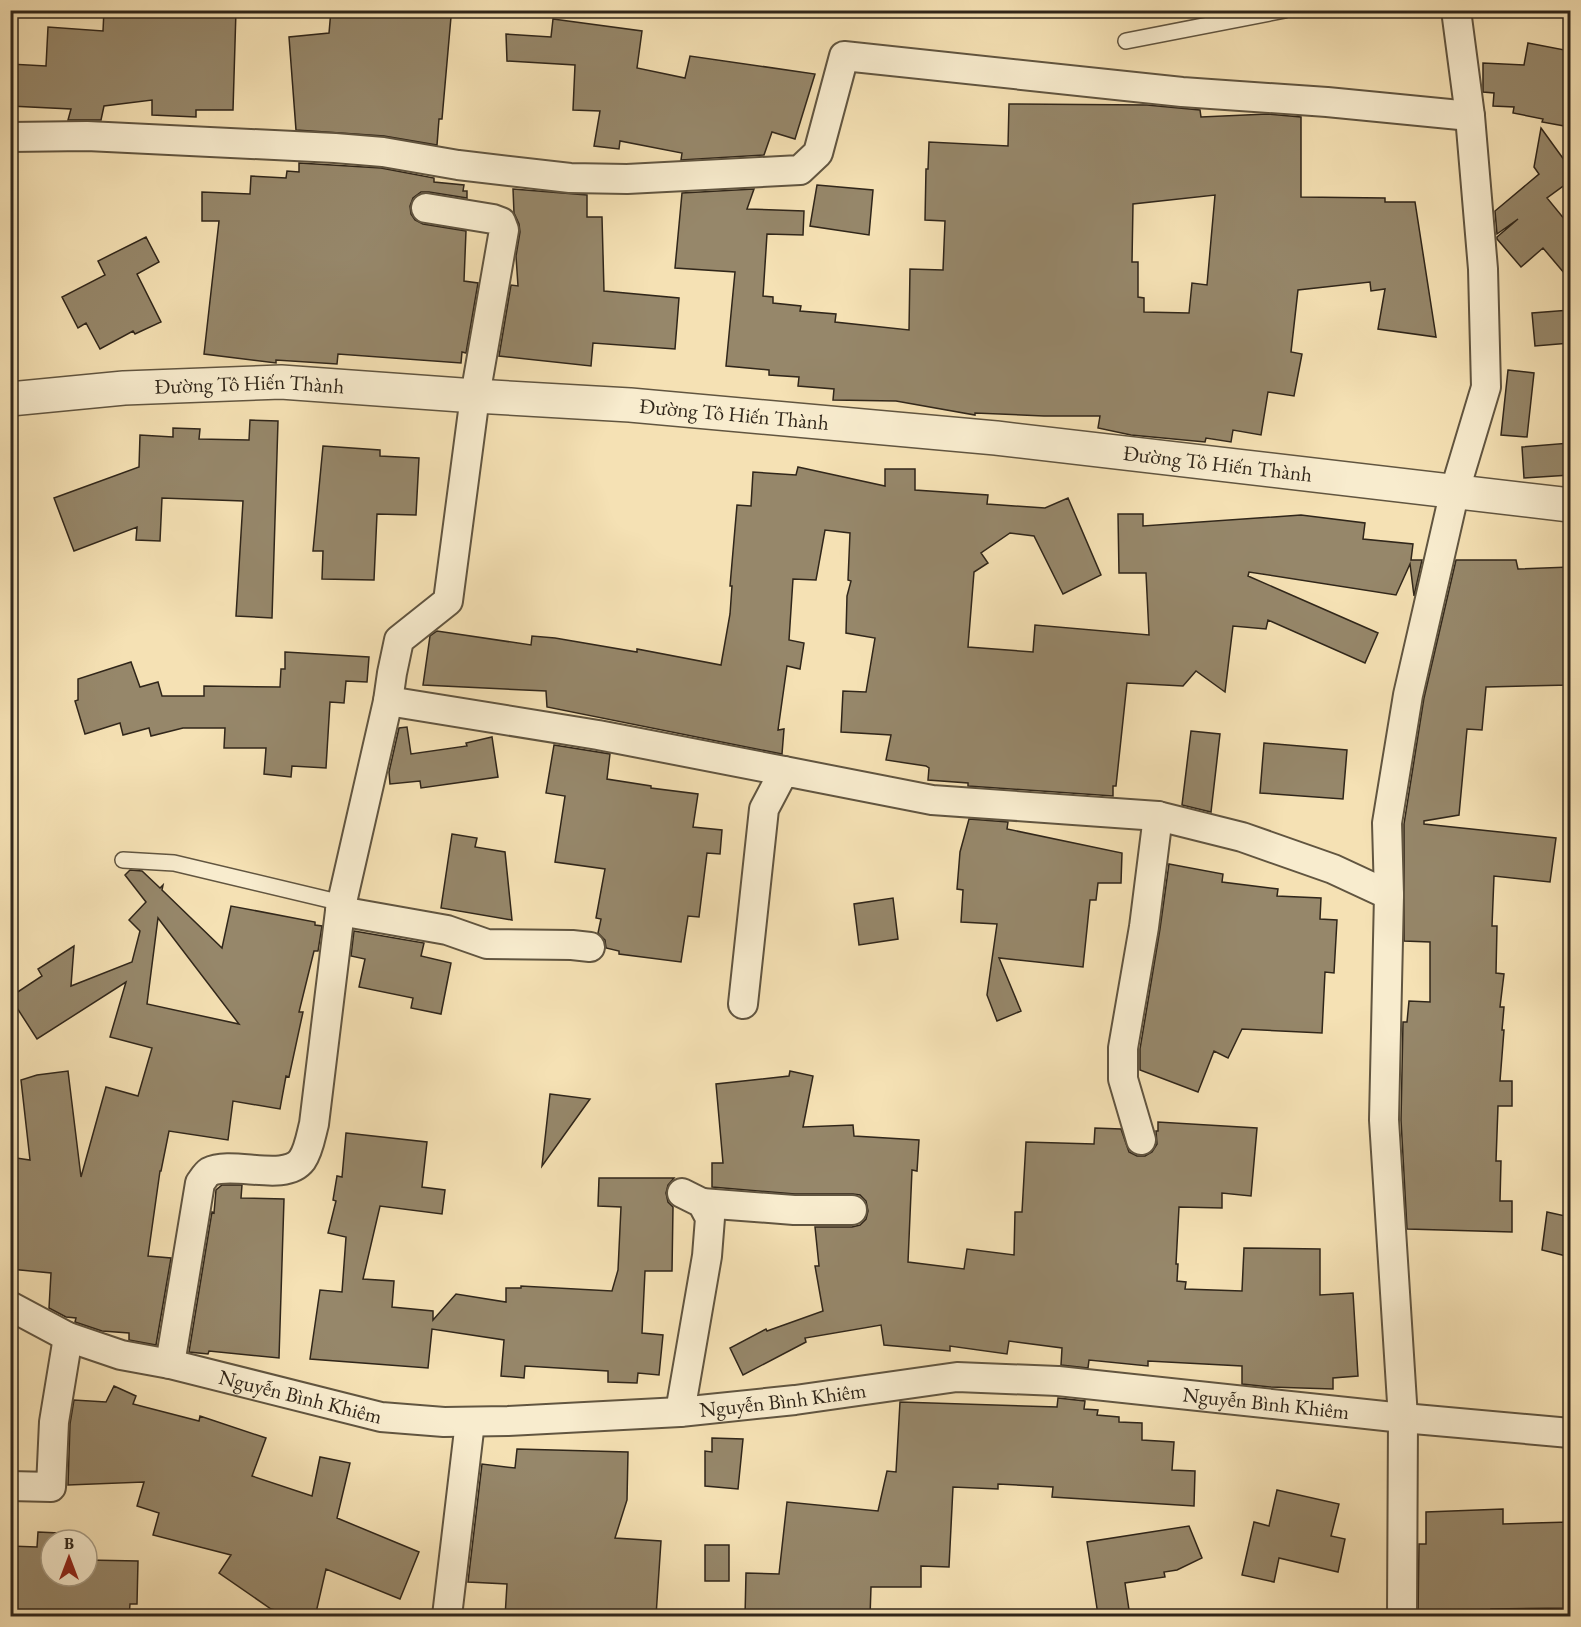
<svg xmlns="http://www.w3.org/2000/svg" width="1581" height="1627" font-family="'EB Garamond',serif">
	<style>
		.building { fill: #96876a; stroke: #30261a; stroke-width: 1.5; fill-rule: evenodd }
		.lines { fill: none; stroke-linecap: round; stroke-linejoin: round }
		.service-casing { stroke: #615540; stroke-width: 18 }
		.minor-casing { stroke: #615540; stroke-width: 32 }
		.tertiary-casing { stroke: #615540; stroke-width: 36 }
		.service { stroke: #f8ecce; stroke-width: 15 }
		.minor { stroke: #f8ecce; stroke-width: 28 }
		.tertiary { stroke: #f8ecce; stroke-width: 33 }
		.labels { text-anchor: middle; stroke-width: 6; stroke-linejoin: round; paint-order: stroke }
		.street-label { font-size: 21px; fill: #30261a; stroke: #f8ecce }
	</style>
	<rect width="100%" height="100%" fill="#f5e1b4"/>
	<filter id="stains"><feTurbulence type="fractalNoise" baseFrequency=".00333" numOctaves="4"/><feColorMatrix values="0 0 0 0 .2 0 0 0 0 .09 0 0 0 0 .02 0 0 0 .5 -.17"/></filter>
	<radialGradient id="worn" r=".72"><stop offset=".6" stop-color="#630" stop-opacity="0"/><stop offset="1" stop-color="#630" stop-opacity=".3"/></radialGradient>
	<path class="building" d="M 104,10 L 236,10 L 233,110 L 196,110 L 196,117 L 152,115 L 152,100 L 104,106 L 101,120 L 68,120 L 71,109 L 10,106 L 10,64 L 46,66 L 48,27 L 103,31 Z
		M 331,10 L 364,10 L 451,17 L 442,119 L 439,119 L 437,145 L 384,136 L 296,130 L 289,37 L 329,33 Z
		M 553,19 L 642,31 L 637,68 L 685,78 L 690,56 L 815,74 L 795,139 L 772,132 L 764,155 L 681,160 L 682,153 L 620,141 L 619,149 L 594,146 L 600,111 L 573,110 L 575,65 L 507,61 L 506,34 L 551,37 Z
		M 1528,43 L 1570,51 L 1570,127 L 1542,122 L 1543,119 L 1513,113 L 1514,107 L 1493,106 L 1494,93 L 1483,92 L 1483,63 L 1524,65 Z
		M 1009,104 L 1147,105 L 1200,110 L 1201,117 L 1268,114 L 1301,117 L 1301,197 L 1385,198 L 1385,202 L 1415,202 L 1436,337 L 1378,329 L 1385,289 L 1371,291 L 1370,282 L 1298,290 L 1291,352 L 1302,354 L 1294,396 L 1268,392 L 1261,435 L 1233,430 L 1231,442 L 1206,438 L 1205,442 L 1131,435 L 1098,428 L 1100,416 L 1044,416 L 975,413 L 975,415 L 896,401 L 833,400 L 834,389 L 798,386 L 799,377 L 769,375 L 769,370 L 726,366 L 735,272 L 675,268 L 682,193 L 754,189 L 747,209 L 804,211 L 803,235 L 767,234 L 763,296 L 773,297 L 773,303 L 801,306 L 800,311 L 836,314 L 835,322 L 909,330 L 910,269 L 943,270 L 945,221 L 925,220 L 926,169 L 928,169 L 929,142 L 1008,146 ZM 1215,195 L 1207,285 L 1192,283 L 1189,313 L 1144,312 L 1144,298 L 1138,297 L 1138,262 L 1132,262 L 1133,204 Z
		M 1541,128 L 1570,168 L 1570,181 L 1547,198 L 1570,226 L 1570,280 L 1543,248 L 1521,267 L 1497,239 L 1497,237 L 1518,219 L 1497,234 L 1495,211 L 1539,174 L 1534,167 Z
		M 299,163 L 381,168 L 434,178 L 434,182 L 464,185 L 463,191 L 467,191 L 467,198 L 429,192 L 421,192 L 413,198 L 410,206 L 411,214 L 415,220 L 423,224 L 466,231 L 464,281 L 478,283 L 466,353 L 462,352 L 461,363 L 338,354 L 337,364 L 276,360 L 276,363 L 204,354 L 219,221 L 202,221 L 202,192 L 250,194 L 251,176 L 286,178 L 287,171 L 299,172 Z
		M 817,185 L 873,190 L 869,235 L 810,226 Z
		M 513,189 L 587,195 L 587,217 L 602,217 L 604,291 L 679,298 L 675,349 L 593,343 L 591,366 L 499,356 L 511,285 L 518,286 L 516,256 L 520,232 L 519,224 L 514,213 Z
		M 146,237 L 159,262 L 137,274 L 161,322 L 135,334 L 133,331 L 100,349 L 86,323 L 78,328 L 62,297 L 105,275 L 98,261 Z
		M 1570,310 L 1570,343 L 1535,346 L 1532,313 Z
		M 1508,370 L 1534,373 L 1527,437 L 1501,435 Z
		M 250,420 L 278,421 L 272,618 L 236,616 L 243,501 L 162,498 L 160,541 L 136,540 L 137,527 L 74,551 L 54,498 L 139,467 L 140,435 L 173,437 L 173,428 L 200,429 L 199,439 L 249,440 Z
		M 1570,443 L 1570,475 L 1524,478 L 1522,447 Z
		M 323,446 L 380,450 L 380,456 L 419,458 L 416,515 L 377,514 L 374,580 L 322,579 L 323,551 L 313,551 Z
		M 798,467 L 885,486 L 885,469 L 915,469 L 915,490 L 988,495 L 987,504 L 1045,508 L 1068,498 L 1101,575 L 1063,594 L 1034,536 L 1010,533 L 981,553 L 988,563 L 974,572 L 968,647 L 1033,652 L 1035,625 L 1149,635 L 1146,573 L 1119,573 L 1118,514 L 1143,514 L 1143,526 L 1301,515 L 1365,523 L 1363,539 L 1413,544 L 1411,560 L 1422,560 L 1414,596 L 1410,564 L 1396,595 L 1249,572 L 1248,576 L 1378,633 L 1365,663 L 1268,620 L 1266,629 L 1233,626 L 1225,692 L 1196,671 L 1183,686 L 1127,683 L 1116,786 L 1113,786 L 1113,796 L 968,786 L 968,783 L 928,780 L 929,768 L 926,766 L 886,760 L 891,735 L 841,732 L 843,691 L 866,692 L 875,638 L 846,633 L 847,596 L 851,581 L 848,580 L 850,533 L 825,530 L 816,580 L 793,579 L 789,640 L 804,643 L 800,669 L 787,666 L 778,730 L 784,729 L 782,754 L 547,707 L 546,691 L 423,685 L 430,636 L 437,631 L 531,645 L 532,636 L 555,638 L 637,652 L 637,649 L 721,665 L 730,614 L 732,586 L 730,586 L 737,505 L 751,506 L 753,472 L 796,475 Z
		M 1456,560 L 1516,560 L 1518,569 L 1570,567 L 1570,685 L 1486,687 L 1482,730 L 1467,729 L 1459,815 L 1424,821 L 1424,824 L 1556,838 L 1550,882 L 1494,876 L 1492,926 L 1497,926 L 1496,973 L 1504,974 L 1500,1007 L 1504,1007 L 1502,1030 L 1504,1030 L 1500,1081 L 1512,1081 L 1512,1106 L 1498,1106 L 1496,1161 L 1501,1161 L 1500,1201 L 1512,1201 L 1512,1232 L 1407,1229 L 1401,1120 L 1403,1022 L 1407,1022 L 1409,1001 L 1430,1002 L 1430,942 L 1404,941 L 1404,824 L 1424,698 Z
		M 285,652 L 369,657 L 367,682 L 346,681 L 344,703 L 330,702 L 326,768 L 292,766 L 291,777 L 264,774 L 266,748 L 224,748 L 225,728 L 183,728 L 151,736 L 149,728 L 123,735 L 120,723 L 85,734 L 75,701 L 78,700 L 78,679 L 131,662 L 140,687 L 158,682 L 162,696 L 204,696 L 204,686 L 280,687 L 281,669 L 285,669 Z
		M 407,727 L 411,754 L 467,746 L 466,743 L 492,737 L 498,777 L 421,788 L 420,781 L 390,784 L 389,772 L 399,728 Z
		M 1191,731 L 1220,734 L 1211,812 L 1182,805 Z
		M 1264,743 L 1347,750 L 1343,799 L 1260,793 Z
		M 554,745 L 610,754 L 607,779 L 651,786 L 651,788 L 698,794 L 693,827 L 722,830 L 720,854 L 707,853 L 699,917 L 688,916 L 681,962 L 619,954 L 619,951 L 606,948 L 605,940 L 598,933 L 601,919 L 596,918 L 605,869 L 555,862 L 565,796 L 546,793 Z
		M 969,819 L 1008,822 L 1007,829 L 1122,853 L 1121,883 L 1098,883 L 1096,900 L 1090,900 L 1083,967 L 999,958 L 1021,1011 L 997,1021 L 987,995 L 997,924 L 961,922 L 963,890 L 957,889 L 960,852 Z
		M 452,834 L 477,838 L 475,847 L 505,852 L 512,920 L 441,908 Z
		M 1169,864 L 1223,874 L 1222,882 L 1278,889 L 1277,896 L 1321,898 L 1320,919 L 1337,920 L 1334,973 L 1325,972 L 1322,1033 L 1242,1029 L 1228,1058 L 1214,1051 L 1198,1092 L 1140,1070 L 1140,1049 L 1160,929 Z
		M 130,870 L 142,871 L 160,888 L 163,885 L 162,890 L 222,948 L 231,906 L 315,922 L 315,925 L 322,926 L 318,951 L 314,951 L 299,1012 L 303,1012 L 289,1077 L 286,1076 L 280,1109 L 233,1101 L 228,1140 L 169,1131 L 161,1171 L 160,1171 L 148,1256 L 171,1258 L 156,1345 L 129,1340 L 129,1333 L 102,1331 L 75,1322 L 76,1318 L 66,1317 L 49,1308 L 51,1273 L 10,1269 L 10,1157 L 30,1160 L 21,1080 L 37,1075 L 68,1071 L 81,1177 L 106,1087 L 138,1096 L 152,1048 L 110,1037 L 126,982 L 37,1039 L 10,997 L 42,976 L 38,969 L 74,946 L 71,986 L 132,962 L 140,931 L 129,920 L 146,902 L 125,875 ZM 158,918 L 239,1024 L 147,1004 Z
		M 893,898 L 898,939 L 859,945 L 854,904 Z
		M 354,931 L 424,943 L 421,956 L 451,963 L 441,1014 L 411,1008 L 413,998 L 359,987 L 365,959 L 351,956 Z
		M 790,1071 L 813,1076 L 803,1127 L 853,1125 L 854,1136 L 919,1140 L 917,1171 L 912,1170 L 908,1262 L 964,1269 L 967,1249 L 1014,1255 L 1015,1212 L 1022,1212 L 1026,1142 L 1094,1144 L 1095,1128 L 1121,1129 L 1129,1152 L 1137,1156 L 1145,1156 L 1152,1152 L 1157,1144 L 1156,1131 L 1158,1131 L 1158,1122 L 1257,1128 L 1251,1196 L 1222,1193 L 1222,1208 L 1179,1207 L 1176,1264 L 1178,1264 L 1177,1281 L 1186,1282 L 1185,1289 L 1242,1291 L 1244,1248 L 1320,1249 L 1320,1295 L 1353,1293 L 1358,1376 L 1333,1378 L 1333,1389 L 1270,1387 L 1242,1384 L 1242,1366 L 1148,1361 L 1148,1366 L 1089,1360 L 1088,1368 L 1061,1365 L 1062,1348 L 1009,1341 L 1007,1354 L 950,1346 L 950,1351 L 884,1345 L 881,1325 L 805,1338 L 806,1342 L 743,1375 L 730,1348 L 766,1329 L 767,1331 L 823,1311 L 815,1266 L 819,1266 L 815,1227 L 852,1227 L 860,1225 L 866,1219 L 868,1211 L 866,1201 L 860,1195 L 853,1194 L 795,1194 L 712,1187 L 712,1163 L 723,1163 L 716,1084 L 789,1076 Z
		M 550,1094 L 590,1099 L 542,1166 Z
		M 346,1133 L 427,1142 L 422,1187 L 445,1190 L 442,1214 L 380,1206 L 363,1279 L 394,1281 L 392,1307 L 433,1311 L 433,1320 L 456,1294 L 506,1302 L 506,1288 L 521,1288 L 521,1286 L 612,1291 L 618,1270 L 621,1207 L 598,1206 L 599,1178 L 674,1178 L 668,1185 L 666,1193 L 668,1202 L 673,1207 L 672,1271 L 645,1271 L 642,1333 L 663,1335 L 659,1375 L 638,1373 L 637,1383 L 608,1382 L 608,1371 L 525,1366 L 524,1378 L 501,1376 L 504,1340 L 432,1329 L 428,1368 L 310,1359 L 320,1290 L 342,1292 L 346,1237 L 328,1233 L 336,1201 L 333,1200 L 337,1176 L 342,1177 Z
		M 222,1185 L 242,1185 L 241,1198 L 284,1199 L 279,1358 L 209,1351 L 208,1354 L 189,1352 L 212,1212 L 214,1213 L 216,1190 Z
		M 1547,1212 L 1570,1217 L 1570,1257 L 1542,1250 Z
		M 114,1386 L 136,1396 L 133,1404 L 199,1421 L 200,1416 L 266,1438 L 252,1476 L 312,1496 L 320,1457 L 350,1463 L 337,1518 L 419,1552 L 400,1599 L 326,1569 L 315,1617 L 306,1617 L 271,1609 L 219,1573 L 231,1555 L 153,1535 L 159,1513 L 137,1506 L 144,1482 L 68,1485 L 70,1424 L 74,1400 L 106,1402 Z
		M 1058,1398 L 1085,1401 L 1084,1409 L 1098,1410 L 1097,1415 L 1119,1417 L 1119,1422 L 1142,1423 L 1142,1440 L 1174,1442 L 1172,1470 L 1195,1471 L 1194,1506 L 1052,1497 L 1053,1487 L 998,1484 L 998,1489 L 953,1487 L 949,1567 L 921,1566 L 921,1587 L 871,1587 L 870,1617 L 745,1617 L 746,1573 L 779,1574 L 787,1502 L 878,1511 L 887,1471 L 896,1472 L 900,1402 L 1057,1407 Z
		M 712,1438 L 743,1439 L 738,1489 L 705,1486 L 705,1451 L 712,1452 Z
		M 517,1449 L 628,1452 L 627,1500 L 615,1538 L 661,1541 L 656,1616 L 572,1611 L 571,1617 L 505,1617 L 507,1584 L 468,1582 L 482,1464 L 515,1468 Z
		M 1277,1490 L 1339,1504 L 1331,1536 L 1345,1539 L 1338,1572 L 1279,1558 L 1274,1582 L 1242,1575 L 1254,1522 L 1269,1526 Z
		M 1503,1509 L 1503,1524 L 1570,1522 L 1570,1608 L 1491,1609 L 1492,1617 L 1418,1617 L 1419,1544 L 1426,1544 L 1426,1512 Z
		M 1189,1526 L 1202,1558 L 1177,1570 L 1164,1572 L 1165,1577 L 1125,1583 L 1129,1610 L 1098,1615 L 1087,1542 Z
		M 38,1532 L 80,1534 L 80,1540 L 51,1540 L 51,1576 L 87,1576 L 87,1560 L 138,1561 L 137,1604 L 130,1604 L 129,1617 L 10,1617 L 10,1546 L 37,1547 Z
		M 705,1545 L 729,1545 L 729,1581 L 705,1581 Z"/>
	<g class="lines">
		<g class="service-casing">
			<path id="service" d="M 1126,41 L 1285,10
				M 123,860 L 174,863 L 342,903"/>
		</g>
		<g class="minor-casing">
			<g id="minor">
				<path d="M 10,137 L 87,136 L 335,148 L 383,152 L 458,165 L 570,178 L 627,179 L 800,170 L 818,153 L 844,56 L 1182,92 L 1327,102 L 1470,116"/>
				<path d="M 388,701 L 598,735 L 784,771"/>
				<path d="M 340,911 L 447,930 L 487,944 L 572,945 L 590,947"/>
				<path d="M 743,1004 L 764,809 L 784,771 L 932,800 L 1158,816 L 1242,837 L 1333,869 L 1389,895"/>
				<path d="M 1141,1140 L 1123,1079 L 1123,1048 L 1144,927 L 1158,816"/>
				<path d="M 702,1203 L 794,1210 L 852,1210"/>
				<path id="s1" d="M 10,1306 L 68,1337 L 121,1355 L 170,1364 L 381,1417 L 444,1422 L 508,1421 L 680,1412 L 795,1400 L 957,1377 L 1058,1381 L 1403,1418 L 1570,1433"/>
				<path d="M 170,1364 L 200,1183 C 203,1179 206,1174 209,1172 C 232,1160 285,1183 302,1160 C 309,1150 311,1135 314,1124 L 340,911 L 388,701 L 392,673 L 399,640 L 448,601 L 475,396 L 504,230 L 501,222 L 493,219 L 426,208"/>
				<path d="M 680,1412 L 707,1256 L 710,1218 L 702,1203 L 682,1193"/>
				<path d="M 10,1486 L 51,1487 L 54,1422 L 68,1337"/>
				<path d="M 447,1616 L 470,1422"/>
				<path d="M 1402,1616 L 1403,1418 L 1384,1120 L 1389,895 L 1387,823 L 1408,695 L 1455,490 L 1486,387 L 1483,269 L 1470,116 L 1456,10"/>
			</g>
		</g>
		<g class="tertiary-casing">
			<g id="tertiary">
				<path id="s2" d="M 10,399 L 124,388 L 281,382 L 475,396 L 630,405 L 996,438 L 1570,505"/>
			</g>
		</g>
		<use href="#service" class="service"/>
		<use href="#minor" class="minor"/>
		<use href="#tertiary" class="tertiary"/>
	</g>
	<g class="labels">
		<g class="street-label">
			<text dy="7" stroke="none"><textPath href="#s2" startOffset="240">Đường Tô Hiến Thành</textPath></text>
			<text dy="7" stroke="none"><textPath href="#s2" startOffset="726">Đường Tô Hiến Thành</textPath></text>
			<text dy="7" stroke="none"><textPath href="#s2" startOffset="1212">Đường Tô Hiến Thành</textPath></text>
			<text dy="7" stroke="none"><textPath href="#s1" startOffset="306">Nguyễn Bình Khiêm</textPath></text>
			<text dy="7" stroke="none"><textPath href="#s1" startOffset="792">Nguyễn Bình Khiêm</textPath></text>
			<text dy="7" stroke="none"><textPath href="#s1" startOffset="1278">Nguyễn Bình Khiêm</textPath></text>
		</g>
	</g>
	<rect width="1581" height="1627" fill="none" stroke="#f5e1b4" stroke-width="36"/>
	<rect x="12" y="12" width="1557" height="1603" fill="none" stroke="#30261a" stroke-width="3"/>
	<rect x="18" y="18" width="1545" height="1591" fill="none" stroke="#30261a" stroke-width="1.5"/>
	<g transform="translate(69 1558)"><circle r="28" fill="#f8ecce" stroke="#a89d86" stroke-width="1.5"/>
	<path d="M0-4.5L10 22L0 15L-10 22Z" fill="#8f2418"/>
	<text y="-9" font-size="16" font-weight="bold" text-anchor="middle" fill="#30261a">B</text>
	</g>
	<rect width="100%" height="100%" filter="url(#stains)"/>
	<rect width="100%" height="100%" fill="url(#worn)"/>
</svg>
